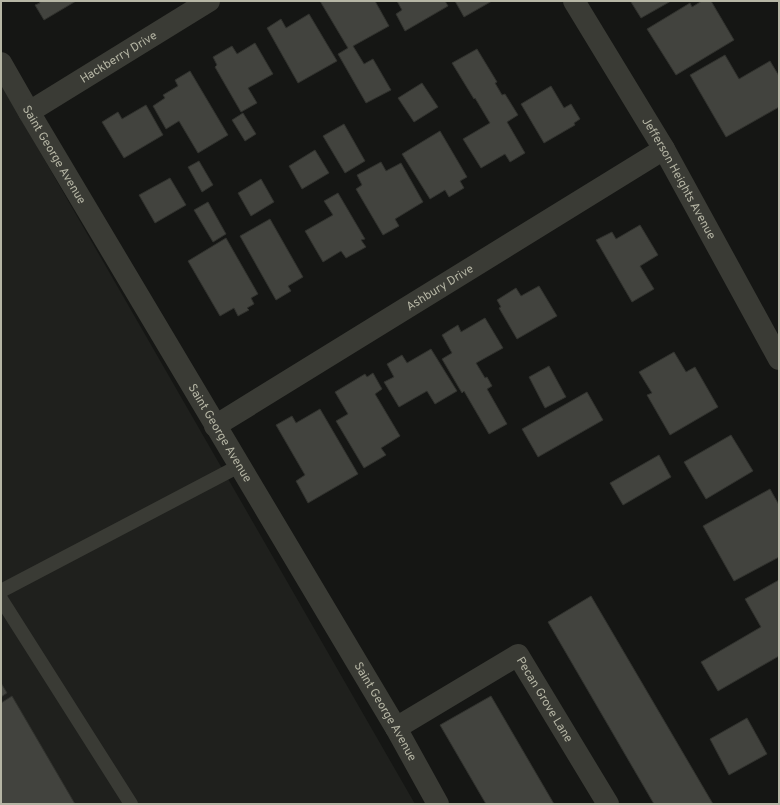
<svg xmlns="http://www.w3.org/2000/svg" width="780" height="805" font-family="Overpass,sans-serif">
	<style>
		.built { fill: #1f201d }
		.building { fill: #42433e; stroke: #31322e }
		.lines { fill: none; stroke-linecap: round; stroke-linejoin: round }
		.service { stroke: #3a3b35; stroke-width: 14 }
		.minor { stroke: #3a3b35; stroke-width: 22 }
		.labels { text-anchor: middle; stroke-width: 4; stroke-linejoin: round; paint-order: stroke }
		.street-label { font-size: 12px; fill: #b6b6a5; stroke: #10110f }
	</style>
	<rect width="100%" height="100%" fill="#151614"/>
	<path class="built" d="M 1,84 L 415,804 L 1,804 Z"/>
	<path class="building" d="M 39,1 L 76,1 L 44,20 L 35,5 L 40,3 Z
		M 320,1 L 375,1 L 389,26 L 353,46 L 364,64 L 373,59 L 391,90 L 366,103 L 338,54 L 348,48 Z
		M 397,1 L 445,1 L 448,6 L 405,31 L 396,14 L 402,10 Z
		M 455,1 L 492,1 L 464,17 Z
		M 632,1 L 671,1 L 641,18 L 631,2 Z
		M 702,1 L 711,1 L 734,40 L 676,75 L 647,29 L 690,3 L 692,7 Z
		M 309,14 L 337,61 L 298,83 L 267,28 L 281,19 L 286,28 Z
		M 255,43 L 273,74 L 248,88 L 257,103 L 241,112 L 215,67 L 217,65 L 213,57 L 232,46 L 237,54 Z
		M 477,49 L 497,82 L 495,83 L 502,95 L 505,94 L 518,115 L 507,122 L 525,153 L 510,162 L 505,154 L 481,168 L 463,139 L 490,123 L 475,98 L 474,99 L 452,63 Z
		M 725,55 L 739,79 L 770,61 L 779,76 L 779,107 L 726,137 L 690,75 Z
		M 190,71 L 228,135 L 198,153 L 179,121 L 166,129 L 153,106 L 165,98 L 163,95 L 178,86 L 175,80 Z
		M 422,83 L 438,107 L 414,122 L 398,98 Z
		M 551,86 L 564,108 L 571,104 L 580,119 L 574,123 L 575,125 L 544,143 L 521,104 Z
		M 146,105 L 163,135 L 124,158 L 102,122 L 118,112 L 122,119 Z
		M 243,113 L 256,134 L 245,141 L 232,120 Z
		M 344,124 L 365,161 L 345,173 L 323,136 Z
		M 440,131 L 467,177 L 460,181 L 464,188 L 449,197 L 445,190 L 430,199 L 402,154 Z
		M 315,150 L 329,173 L 302,189 L 289,166 Z
		M 199,161 L 213,185 L 202,192 L 188,167 Z
		M 381,162 L 386,171 L 401,163 L 423,202 L 395,219 L 399,226 L 383,235 L 356,189 L 362,185 L 357,175 Z
		M 170,178 L 186,205 L 155,223 L 139,195 Z
		M 261,179 L 274,202 L 251,216 L 238,193 Z
		M 338,193 L 365,239 L 361,240 L 366,247 L 346,258 L 341,251 L 323,262 L 305,231 L 333,215 L 324,201 Z
		M 208,202 L 226,234 L 213,242 L 194,210 Z
		M 270,219 L 303,277 L 288,286 L 291,291 L 276,300 L 240,236 Z
		M 640,225 L 658,255 L 640,266 L 654,289 L 632,302 L 596,240 L 612,232 L 616,239 Z
		M 226,238 L 258,294 L 251,298 L 254,304 L 247,308 L 249,310 L 238,316 L 234,308 L 220,316 L 188,261 Z
		M 539,286 L 557,316 L 517,339 L 499,308 L 501,307 L 497,300 L 516,288 L 521,296 Z
		M 485,318 L 503,348 L 476,363 L 485,378 L 487,377 L 492,386 L 487,389 L 507,424 L 489,434 L 464,391 L 462,393 L 442,359 L 452,353 L 442,335 L 458,325 L 461,332 Z
		M 431,349 L 457,391 L 435,404 L 427,391 L 399,407 L 384,382 L 394,377 L 387,364 L 402,355 L 407,363 Z
		M 674,352 L 686,372 L 695,367 L 718,407 L 670,435 L 647,395 L 652,393 L 639,372 Z
		M 549,366 L 566,397 L 545,408 L 529,377 Z
		M 373,373 L 382,389 L 375,394 L 400,436 L 381,448 L 386,455 L 364,468 L 336,421 L 348,414 L 335,392 L 365,374 L 367,377 Z
		M 587,392 L 603,420 L 538,457 L 522,429 Z
		M 320,409 L 358,474 L 308,503 L 296,481 L 305,475 L 276,425 L 292,416 L 296,423 Z
		M 731,435 L 753,471 L 706,499 L 684,462 Z
		M 659,455 L 671,477 L 623,505 L 610,483 Z
		M 770,489 L 779,505 L 779,557 L 734,581 L 703,526 Z
		M 779,580 L 779,656 L 718,691 L 701,662 L 761,627 L 745,599 Z
		M 591,596 L 713,804 L 654,804 L 548,622 Z
		M 1,683 L 7,693 L 1,697 Z
		M 12,696 L 75,804 L 1,804 L 1,703 Z
		M 491,696 L 554,804 L 486,804 L 440,725 Z
		M 747,718 L 767,754 L 729,775 L 710,739 Z"/>
	<g class="lines">
		<path class="service" d="M 1,591 L 239,466
			M 1,599 L 131,804"/>
		<g class="minor">
			<path id="s1" d="M 574,1 L 664,149 L 779,359"/>
			<path id="s2" d="M 1,63 L 29,112 L 396,728 L 438,804"/>
			<path id="s3" d="M 29,112 L 209,1"/>
			<path id="s4" d="M 215,426 L 664,149"/>
			<path id="s5" d="M 396,728 L 518,655 L 608,804"/>
		</g>
	</g>
	<g class="labels">
		<g class="street-label">
			<text dy="4" stroke="none"><textPath href="#s3" startOffset="105">Hackberry Drive</textPath></text>
			<text dy="4" stroke="none"><textPath href="#s2" startOffset="106">Saint George Avenue</textPath></text>
			<text dy="4" stroke="none"><textPath href="#s1" startOffset="206">Jefferson Heights Avenue</textPath></text>
			<text dy="4" stroke="none"><textPath href="#s4" startOffset="264">Ashbury Drive</textPath></text>
			<text dy="4" stroke="none"><textPath href="#s2" startOffset="430">Saint George Avenue</textPath></text>
			<text dy="4" stroke="none"><textPath href="#s5" startOffset="194">Pecan Grove Lane</textPath></text>
			<text dy="4" stroke="none"><textPath href="#s2" startOffset="754">Saint George Avenue</textPath></text>
		</g>
	</g>
	<rect width="780" height="805" fill="none" stroke="#b6b6a5" stroke-width="4"/>
</svg>
